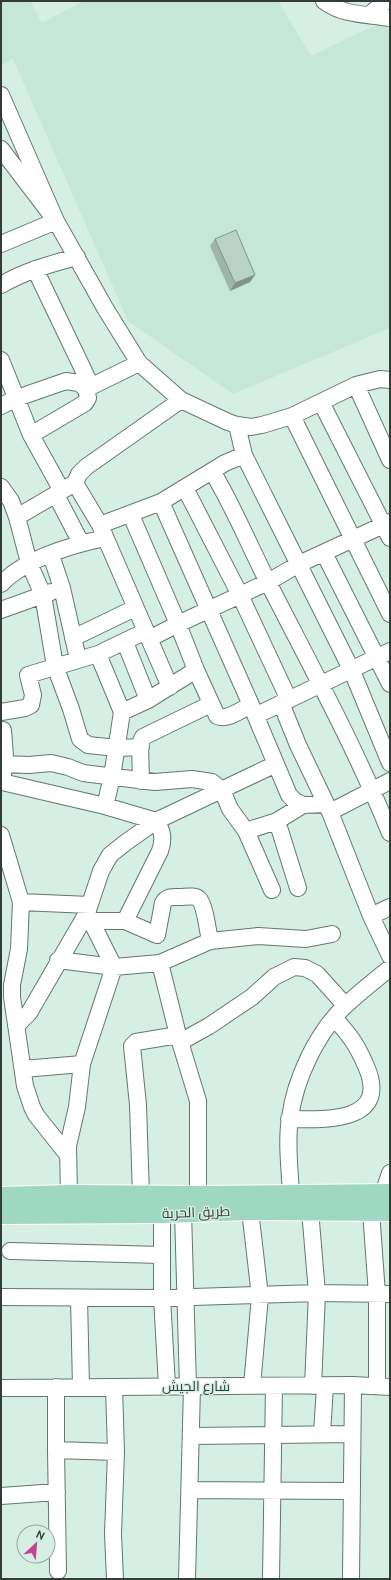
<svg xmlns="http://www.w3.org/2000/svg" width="391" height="1580" font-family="Ubuntu,Cairo,sans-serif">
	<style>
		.built { fill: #c5e7d8 }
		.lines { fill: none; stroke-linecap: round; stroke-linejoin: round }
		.minor-casing { stroke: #62786f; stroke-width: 18 }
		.major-casing { stroke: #fff; stroke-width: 22 }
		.minor { stroke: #fff; stroke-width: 16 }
		.major { stroke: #9ed7c2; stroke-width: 20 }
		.wall { fill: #9fb5aa }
		.shaded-wall { fill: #82938b }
		.building { fill: #b9d2c6; stroke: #82938b }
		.labels { text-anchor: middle; stroke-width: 3; stroke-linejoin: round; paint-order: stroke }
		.street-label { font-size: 14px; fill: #333d38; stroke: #d6efe4 }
	</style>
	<rect width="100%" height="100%" fill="#d6efe4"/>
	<path class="built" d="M 1,1 L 30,1 L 42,23 L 83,1 L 278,1 L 311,56 L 390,18 L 390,328 L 233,394 L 128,321 L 13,59 L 1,65 Z"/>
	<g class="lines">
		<g class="minor-casing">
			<path id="minor" d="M 324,1 C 344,16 367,14 390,18
				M 369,15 L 386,1
				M 1,95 L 56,221 L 105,308 L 139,363 L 181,400 L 228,422 L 237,425 L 251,427 L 262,425 L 292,416 L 356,385 L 380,379 L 390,380
				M 1,149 L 56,221 L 1,244
				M 35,269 L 91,386
				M 1,285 C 25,271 50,264 77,257
				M 1,360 L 31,435 L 62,491
				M 356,385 L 390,460
				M 86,389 L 139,363
				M 321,402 L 390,538
				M 1,406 L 17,398 L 66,381 L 79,383 L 86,389 L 88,398 L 85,403 L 31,435
				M 292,416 L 390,614
				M 237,425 L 244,455 L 352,671 L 390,763
				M 212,471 C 235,509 251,550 272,590 C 313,670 356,749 390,833
				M 75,483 L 100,525 L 170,687
				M 1,487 L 11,501 L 17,517 L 29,563 L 43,595 L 55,666 L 71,709 L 80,739 L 88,745 L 117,748 L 141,747
				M 185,488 L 240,595 L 289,700
				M 56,495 L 81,543
				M 161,502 L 251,705
				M 17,517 L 75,483 L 79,474 L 86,467 L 181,400
				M 100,525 L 161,502 L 225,463 L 244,455
				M 324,553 L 390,684
				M 51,555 L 62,588 L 78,659
				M 1,584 C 25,559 71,545 105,538
				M 1,610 L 51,592
				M 73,638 L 135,608
				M 149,639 L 178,624 L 268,582 L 299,564 L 390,522
				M 125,642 L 148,700
				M 98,654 L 122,712 L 112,777 L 105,806
				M 196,670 L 217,716 C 227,721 242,709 251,705 L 289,795 L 295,801 L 303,805 L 326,804
				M 281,703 L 298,745 L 330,812 L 371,916 L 390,956
				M 1,712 L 25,708 L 31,705 L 33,695 L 28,675 L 98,654 L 146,631
				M 122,712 L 148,700 L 196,670 L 178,624 L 131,515
				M 257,715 L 390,651
				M 3,730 L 5,756 L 3,774
				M 4,764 L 29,765 L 51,763 L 68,767 L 83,773 L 155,782 L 192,779 L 212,782 L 222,790 L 230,809 L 246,831 L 272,890
				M 141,781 L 140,744 L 143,737 L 211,704
				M 2,782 L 105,806 L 156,821 C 163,831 164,839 160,851 L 125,921
				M 330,812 L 390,781
				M 277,821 L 303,805
				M 246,831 L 277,821 L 298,888
				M 1,835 L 21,902 L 19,949 L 12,985 L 12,997 L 25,1086 L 32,1107 L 36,1115 L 67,1154
				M 21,902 L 89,905
				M 371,916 L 390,907
				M 90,921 L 125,921 L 157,935 L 163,903 C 167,896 173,897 180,897 C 185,897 195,895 199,899 C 205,905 208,932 210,941
				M 58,960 L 114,967 L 160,963 L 210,941 L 258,936 L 306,939 L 332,934
				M 160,963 L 178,1035 L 198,1101 L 198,1196
				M 16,1026 L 29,1013 L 87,913
				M 180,1042 L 209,1026 L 252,997 L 274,977 L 294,967 L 305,968 L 317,974 L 345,1005
				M 23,1069 L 82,1064
				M 289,1119 C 325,1120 391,1123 366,1066 C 357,1045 350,1035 334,1018
				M 383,1194 L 390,1173
				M 69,1195 L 68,1146 L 77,1107 L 82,1064 L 114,967 L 87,913 L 101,871 L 110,855 L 125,843 L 156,821 L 276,764
				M 291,1195 C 290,1170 286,1143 290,1118 C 295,1079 317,1032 346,1005 C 360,992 375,980 390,968
				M 141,1196 L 138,1105 L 132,1046 L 136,1042 L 178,1035
				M 250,1210 L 260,1296 L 252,1386
				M 310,1210 L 317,1293 L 313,1386
				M 371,1211 L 377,1294 L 377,1386
				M 183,1212 L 188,1387
				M 162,1213 L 162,1298 L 167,1386
				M 10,1251 L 162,1255
				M 1,1297 L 162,1298 L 317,1293 L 390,1294
				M 79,1298 L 81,1387
				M 56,1387 L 56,1450 L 58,1571
				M 114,1387 L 116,1452 L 113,1534 L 115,1579
				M 1,1388 L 353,1385 L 390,1387
				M 322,1434 L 325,1386
				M 192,1436 L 352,1434
				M 56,1450 L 116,1452
				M 190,1490 L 352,1491
				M 1,1496 L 57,1492
				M 187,1579 L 192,1387
				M 271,1579 L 274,1386
				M 351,1579 L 353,1385"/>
		</g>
		<g class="major-casing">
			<path id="major" d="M 1,1197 L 69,1195 L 198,1196 L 390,1194
				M 1,1214 L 162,1213 L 250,1210 L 390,1211"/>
		</g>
		<use href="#minor" class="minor"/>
		<use href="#major" class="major"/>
	</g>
	<path class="wall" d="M 215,239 L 255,275 L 250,282 L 230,291 L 210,246 Z"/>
	<path class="shaded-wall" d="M 255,275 L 250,282 L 230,291 L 235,283 Z"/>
	<path class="building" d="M 236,230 L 255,275 L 235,283 L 215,239 Z"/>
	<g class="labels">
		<g class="street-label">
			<text transform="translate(196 1212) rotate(-2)" y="5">طريق الحرية</text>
			<text x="196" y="1391">شارع الجيش</text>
		</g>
	</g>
	<rect width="391" height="1580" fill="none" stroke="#333d38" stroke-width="4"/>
	<g transform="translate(36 1544) rotate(26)"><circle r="19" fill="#d6efe4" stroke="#95a89f"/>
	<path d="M0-3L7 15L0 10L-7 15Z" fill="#c2438f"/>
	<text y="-6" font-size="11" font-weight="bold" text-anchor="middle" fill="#333d38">N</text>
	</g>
</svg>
